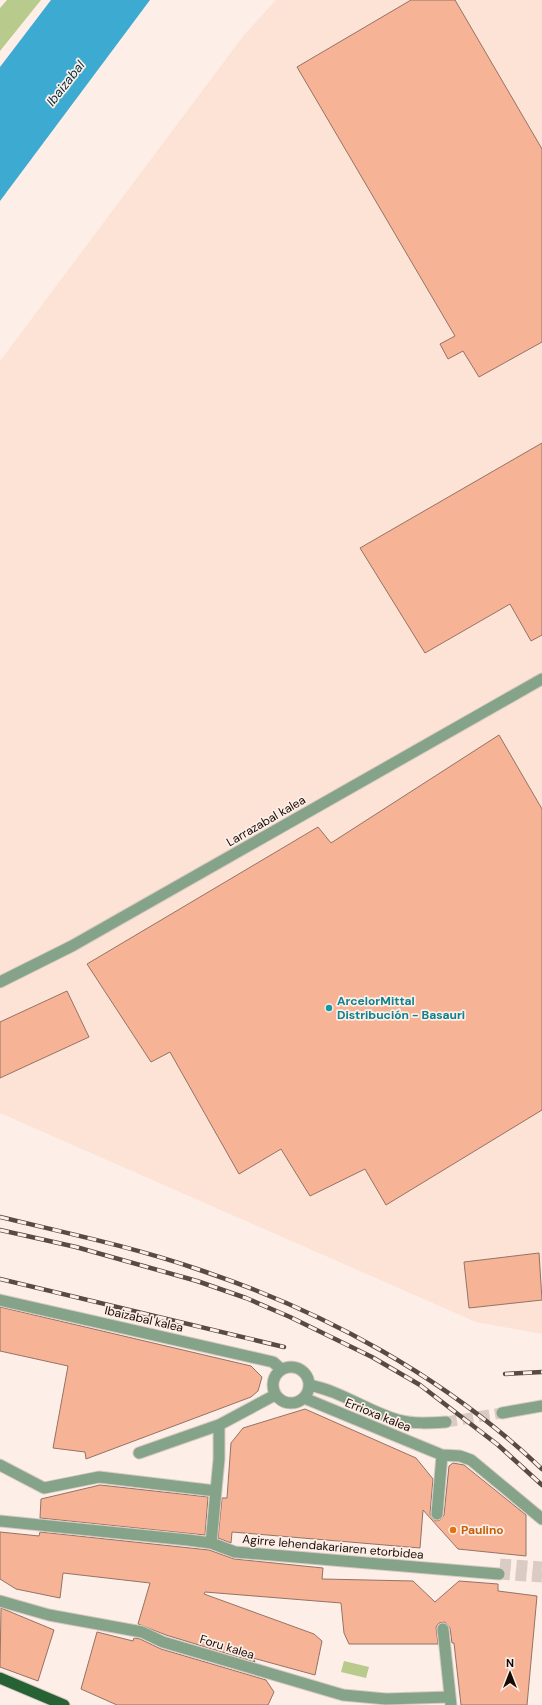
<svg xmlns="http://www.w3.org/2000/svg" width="542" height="1705" font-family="'DM Sans',sans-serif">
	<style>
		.built { fill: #fde2d6 }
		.green { fill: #b8ca8c }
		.water { fill: #3daad1 }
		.building { fill: #f7b395; stroke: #947365 }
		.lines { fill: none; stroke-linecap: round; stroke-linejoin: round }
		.pedestrian-tunnel { stroke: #daccc5; stroke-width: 11; stroke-dasharray: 11 5.5; stroke-linecap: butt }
		.minor-tunnel { stroke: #daccc5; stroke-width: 11; stroke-dasharray: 11 5.5; stroke-linecap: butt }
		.minor-casing { stroke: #d8cac3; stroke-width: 13 }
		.primary-casing { stroke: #d8cac3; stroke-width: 13 }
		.minor { stroke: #85a389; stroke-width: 11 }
		.primary { stroke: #276235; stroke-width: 11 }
		.rail-casing { stroke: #584b45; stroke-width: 4.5 }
		.rail { stroke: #fdeee7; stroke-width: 3; stroke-dasharray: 9; stroke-linecap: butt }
		.culture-dot { fill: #0f9aa8; stroke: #fdeee7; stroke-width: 1.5 }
		.food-dot { fill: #e8710a; stroke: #fdeee7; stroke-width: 1.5 }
		.labels { text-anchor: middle; stroke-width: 3.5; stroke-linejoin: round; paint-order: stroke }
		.street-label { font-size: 12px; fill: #170b06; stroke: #fdeee7 }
		.culture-label { font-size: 12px; font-weight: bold; fill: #0d838f; stroke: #fdeee7; text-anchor: start }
		.food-label { font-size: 12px; font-weight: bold; fill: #c56008; stroke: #fdeee7; text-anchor: start }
		.water-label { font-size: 13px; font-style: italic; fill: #003243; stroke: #fdeee7 }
	</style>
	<rect width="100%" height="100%" fill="#fdeee7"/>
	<path class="built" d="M 276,0 L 542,0 L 542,1334 L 476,1322 L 0,1113 L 0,361 L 244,35 Z"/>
	<path class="green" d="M 7,0 L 41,0 L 0,51 L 0,8 Z
		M 344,1661 L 369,1667 L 366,1678 L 341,1672 Z"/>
	<path class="water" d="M 51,0 L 150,0 L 0,201 L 0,67 Z"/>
	<path class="building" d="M 411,0 L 455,0 L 542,149 L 542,342 L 479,377 L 463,351 L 448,359 L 440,344 L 455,336 L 297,67 Z
		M 542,443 L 542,635 L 531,641 L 510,604 L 425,653 L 360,548 Z
		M 499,735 L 542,809 L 542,1110 L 386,1205 L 365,1169 L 310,1196 L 281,1149 L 239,1174 L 170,1052 L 151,1062 L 87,964 L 318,827 L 331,843 Z
		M 67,991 L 89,1037 L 0,1078 L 0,1022 Z
		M 539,1253 L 542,1300 L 469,1308 L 464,1262 Z
		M 0,1307 L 251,1366 L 262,1377 L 258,1391 L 251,1397 L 86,1459 L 85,1452 L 53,1448 L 68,1366 L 0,1351 Z
		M 305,1409 L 416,1458 L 433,1479 L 430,1514 L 433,1519 L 436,1521 L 440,1520 L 444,1515 L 449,1466 L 453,1463 L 464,1465 L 526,1515 L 526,1556 L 458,1549 L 423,1510 L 420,1548 L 232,1532 L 231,1543 L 218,1538 L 222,1498 L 227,1498 L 231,1443 L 243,1428 Z
		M 100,1485 L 208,1497 L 205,1535 L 40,1518 L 41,1499 Z
		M 0,1532 L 39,1536 L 40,1532 L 209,1550 L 234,1559 L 323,1568 L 322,1579 L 413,1581 L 435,1602 L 459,1581 L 498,1584 L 498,1591 L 537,1596 L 527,1705 L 461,1705 L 454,1643 L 452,1643 L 450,1628 L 445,1622 L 439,1623 L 436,1627 L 438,1644 L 349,1644 L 344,1633 L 341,1603 L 205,1592 L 204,1594 L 314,1634 L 322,1641 L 315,1675 L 253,1658 L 255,1662 L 166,1635 L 138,1624 L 150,1583 L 63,1573 L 60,1598 L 16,1589 L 0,1579 Z
		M 1,1608 L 54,1630 L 38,1681 L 0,1667 Z
		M 97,1632 L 133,1641 L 134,1638 L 140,1639 L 161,1649 L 266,1680 L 274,1692 L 268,1705 L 117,1705 L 81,1689 Z"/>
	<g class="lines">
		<path class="pedestrian-tunnel" d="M 500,1564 L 542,1567"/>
		<path class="minor-tunnel" d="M 446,1422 L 502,1413
			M 499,1574 L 542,1577"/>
		<g class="minor-casing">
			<path id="minor" d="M 0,982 L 72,946 L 542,679
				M 0,1300 L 273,1362 L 281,1369
				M273 1385a18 18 0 1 1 36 0a18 18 0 1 1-36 0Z
				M 309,1385 C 341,1391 367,1411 398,1420 C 413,1424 430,1423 446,1422
				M 304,1398 L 442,1455 L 437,1514
				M 502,1413 L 542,1406
				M 139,1453 L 219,1425 L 275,1395
				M 442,1455 L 460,1456 L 471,1460 L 542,1519
				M 0,1465 L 44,1488 L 99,1477 L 216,1491
				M 0,1521 L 188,1540 L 211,1543 L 235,1552 L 499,1574
				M 211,1543 L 219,1459 L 219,1425
				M 0,1601 L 49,1615 L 142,1632 L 163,1642 L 343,1695 L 386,1699 L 450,1697
				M 443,1629 L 451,1705"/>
		</g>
		<g class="primary-casing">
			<path id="primary" d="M 0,1678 L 64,1705"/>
		</g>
		<use href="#minor" class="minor"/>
		<use href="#primary" class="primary"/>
		<g class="rail-casing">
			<path id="rail" d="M 0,1217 C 66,1233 133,1247 197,1269 C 324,1311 445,1377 542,1469
				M 0,1230 L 76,1247 L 197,1281 L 246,1298 L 290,1317 L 372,1357 L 420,1385 L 498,1445 L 542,1485
				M 0,1279 L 284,1347
				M 505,1374 L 542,1372"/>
		</g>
		<use href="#rail" class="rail"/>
	</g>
	<circle class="culture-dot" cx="329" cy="1008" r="4"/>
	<circle class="food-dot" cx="453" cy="1530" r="4"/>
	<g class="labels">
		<g class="street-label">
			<text transform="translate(266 821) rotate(-30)" y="4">Larrazabal kalea</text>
			<text transform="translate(144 1319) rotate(13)" y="4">Ibaizabal kalea</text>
			<text transform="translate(378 1415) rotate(22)" y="4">Errioxa kalea</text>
			<text transform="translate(333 1547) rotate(5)" y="4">Agirre lehendakariaren etorbidea</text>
			<text transform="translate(227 1647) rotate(17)" y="4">Foru kalea</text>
		</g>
		<g class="culture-label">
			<text x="337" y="1005">ArcelorMittal<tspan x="337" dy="14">Distribución - Basauri</tspan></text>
		</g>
		<g class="food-label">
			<text x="461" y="1534">Paulino</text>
		</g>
		<g class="water-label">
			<text transform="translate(65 83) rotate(-52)" y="5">Ibaizabal</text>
		</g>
	</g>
	<g transform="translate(510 1673)" stroke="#fdeee7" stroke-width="3" paint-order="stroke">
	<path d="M0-3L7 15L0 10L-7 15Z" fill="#170b06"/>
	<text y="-6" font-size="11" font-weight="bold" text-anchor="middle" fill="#170b06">N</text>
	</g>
</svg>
